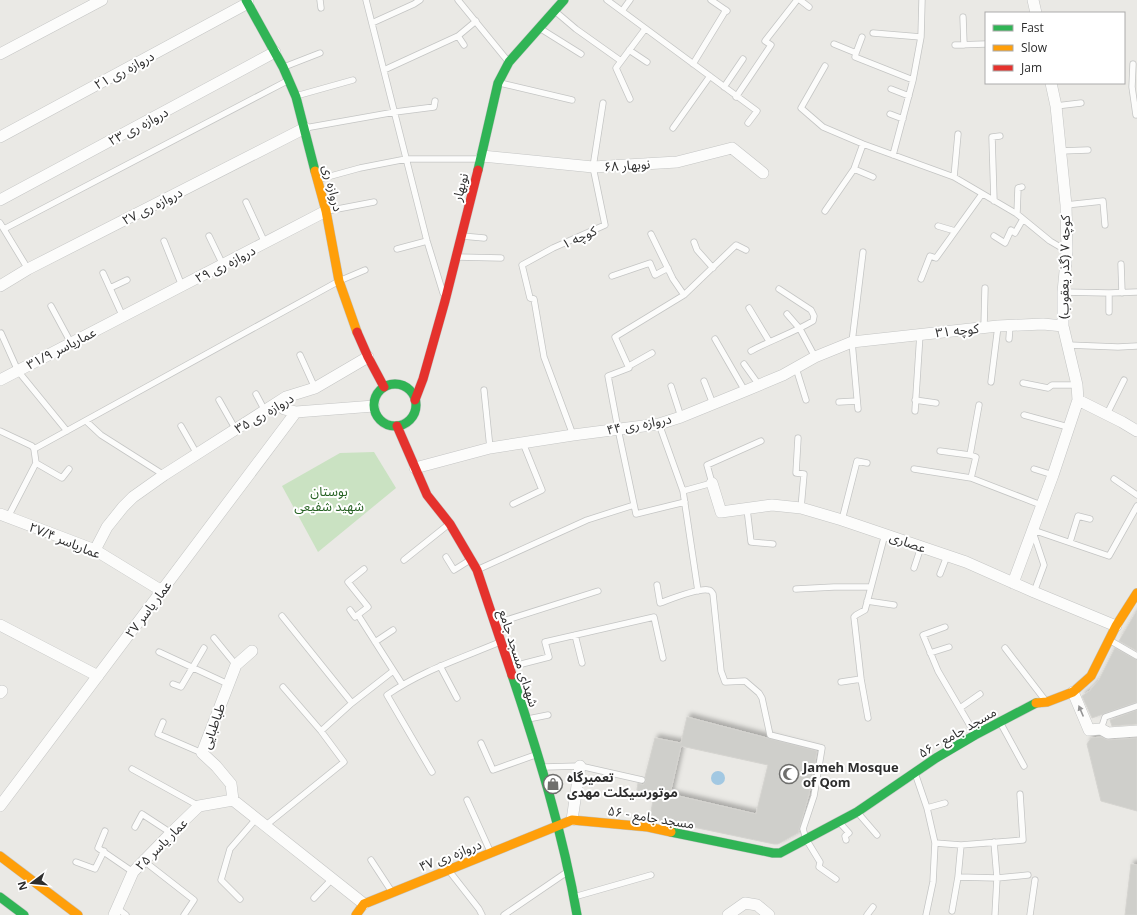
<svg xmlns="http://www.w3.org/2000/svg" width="1137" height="915" font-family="'Open Sans','Noto Sans Arabic',sans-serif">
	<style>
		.green { fill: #cae2c2 }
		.water { fill: #a2c8e2 }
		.building { fill: #cfcfcb; stroke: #d5d4d0; fill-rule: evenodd; filter: url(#shadow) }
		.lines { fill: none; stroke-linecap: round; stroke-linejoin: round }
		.lane-casing { stroke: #c4c5c4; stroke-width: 7 }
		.street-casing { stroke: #c4c5c4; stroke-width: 12 }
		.fast-casing { stroke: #c4c5c4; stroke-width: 10 }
		.slow-casing { stroke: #c4c5c4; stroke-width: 10 }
		.jam-casing { stroke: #c4c5c4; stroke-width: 10 }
		.lane { stroke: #fcfcfb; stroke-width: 5.5 }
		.street { stroke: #fcfcfb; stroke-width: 11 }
		.fast { stroke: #30b455; stroke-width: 9 }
		.slow { stroke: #ff9f0a; stroke-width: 9 }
		.jam { stroke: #e5322d; stroke-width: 9 }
		.oneway { fill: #949494 }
		.labels { text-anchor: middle; stroke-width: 4; stroke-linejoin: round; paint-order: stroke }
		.street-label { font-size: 13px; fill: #2d2d2d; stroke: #fff }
		.park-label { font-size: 13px; fill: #286325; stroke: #fff }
		.poi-label { font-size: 13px; font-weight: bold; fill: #2d2d2d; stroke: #fff; text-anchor: start }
	</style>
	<defs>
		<filter id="shadow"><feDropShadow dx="3.5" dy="-3.5" stdDeviation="2" flood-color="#0004"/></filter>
	</defs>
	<rect width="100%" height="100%" fill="#eae9e5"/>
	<path class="green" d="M 374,452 L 396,488 L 318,552 L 282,486 L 340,453 Z"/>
	<path class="water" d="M711 778a7 7 0 1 1 14 0a7 7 0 1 1-14 0Z"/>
	<path class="building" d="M 1136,612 L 1137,613 L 1137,651 L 1119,641 Z
		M 1115,648 L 1137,660 L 1137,702 L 1092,718 L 1082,696 L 1091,690 L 1091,689 L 1099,680 Z
		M 1137,710 L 1137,724 L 1112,726 L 1110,720 Z
		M 687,717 L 817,751 L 809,794 L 798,833 L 778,844 L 774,844 L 650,818 L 653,800 L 636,796 L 638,783 L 643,785 L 646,781 L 645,777 L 655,738 L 681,743 ZM 681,746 L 768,765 L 756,814 L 670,794 Z
		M 1101,737 L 1108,740 L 1137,738 L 1137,811 L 1101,801 L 1087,744 L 1091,738 Z
		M 1131,864 L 1137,865 L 1137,915 L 1125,915 Z"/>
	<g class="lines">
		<g class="lane-casing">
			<path id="lane" d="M 320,0 L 321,8
				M 366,0 L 427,241 L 443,293
				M 458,0 L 507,60
				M 607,0 L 757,111 L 748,123
				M 711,0 L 727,11
				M 800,0 L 809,7
				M 622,11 L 630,0
				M 556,12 L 576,29 L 621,61
				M 963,17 L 964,45
				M 372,23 L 414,4 L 420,0
				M 541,29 L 581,54
				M 873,33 L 921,37
				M 458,36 L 464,45
				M 834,44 L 856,53 L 855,57 L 913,80
				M 955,45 L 986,44
				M 629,50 L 647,62
				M 856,53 L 862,37
				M 693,64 L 726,10
				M 1133,64 L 1132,87 L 1136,115
				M 825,66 L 801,108 L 823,127 L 863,144 L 954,177 L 1017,214 L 1050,241 L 1067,251
				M 284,67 L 320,53
				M 384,70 L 458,36 L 476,21
				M 500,83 L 572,100
				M 724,87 L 743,59
				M 891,89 L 909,96
				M 296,96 L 353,80
				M 736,97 L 771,45 L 765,41 L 797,0
				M 630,99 L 616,68 L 645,29
				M 1056,106 L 1081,103
				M 890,114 L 903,119
				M 305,128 L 395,112 L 434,107 L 435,101
				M 673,128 L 710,76
				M 1060,151 L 1088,150
				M 893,155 L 913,80 L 921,37 L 922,0
				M 854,169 L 873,177
				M 954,177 L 958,134
				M 320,179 L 360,168 L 406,159 L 479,159
				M 994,201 L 992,137 L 1000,136
				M 246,202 L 265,243
				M 1066,205 L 1103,201 L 1105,225
				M 327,211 L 374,202
				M 825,211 L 854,169 L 863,144
				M 1017,214 L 1018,188 L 1022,187
				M 0,223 L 28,269
				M 938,226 L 955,231
				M 4,229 L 287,81
				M 651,234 L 673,279 L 684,295
				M 209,236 L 223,265
				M 462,236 L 484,238
				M 994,236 L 1005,243 L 1011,230 L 1015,233 L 1023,219
				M 164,241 L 182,286
				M 694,242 L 697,250 L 713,268
				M 397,249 L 427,241
				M 457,257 L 501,258
				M 1121,264 L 1122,293
				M 103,273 L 123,317
				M 612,276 L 650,263 L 655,275 L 668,268
				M 921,279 L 930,256 L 936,258 L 982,194
				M 110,288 L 127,280
				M 1063,292 L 1109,293 L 1137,292
				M 1109,293 L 1109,312
				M 51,306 L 71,343
				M 749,308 L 769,341
				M 787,314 L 800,329 L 815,357
				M 984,327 L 985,288
				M 1,333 L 18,371 L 67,431
				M 715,339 L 745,391
				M 1009,339 L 1010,325
				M 1068,345 L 1118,347 L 1137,346
				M 751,351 C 771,340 793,333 813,321 L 814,316 L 811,310 L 779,289
				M 300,355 L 315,388
				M 744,364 L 759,385
				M 629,366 L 652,353
				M 796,368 L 806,400
				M 704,381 L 713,404
				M 991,382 L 998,326
				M 1023,383 L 1048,388 L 1052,385 L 1077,385
				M 671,386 L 681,417
				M 484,390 L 490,448
				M 256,394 L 265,411
				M 219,400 L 236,430
				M 915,400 L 936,403
				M 839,402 L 857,401
				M 858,409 L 852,342 L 863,252
				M 915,411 L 920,334
				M 1107,414 L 1124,380
				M 1024,415 L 1068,427
				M 86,421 L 101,435 L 164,475
				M 659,424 L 683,491 L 698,591
				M 181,426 L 197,454
				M 0,431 L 32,446 L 34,449
				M 573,435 L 544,357 L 534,299 L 530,298 L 522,265 L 553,248 L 605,225 L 593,167 L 603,103
				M 798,438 L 796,473 L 804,474 L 801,508
				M 34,449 L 339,281 L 365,270
				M 940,451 L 970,455 L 976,457 L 971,478
				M 970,455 L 979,405
				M 36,463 L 62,478 L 69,469
				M 914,469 L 971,478 L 1041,505
				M 1034,469 L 1053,475
				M 1114,479 L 1137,495
				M 683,491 L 712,483 L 707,465 L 761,441
				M 685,502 L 636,514 L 618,429 L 608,376 L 629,368 L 615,337 L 684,295 L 736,245 L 746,250
				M 513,504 L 542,490 L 523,443
				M 747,509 L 751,542 L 773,544
				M 8,517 L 36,463 L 34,449
				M 842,520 L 857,461 L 867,463
				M 1033,530 L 1109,556 L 1137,506
				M 1033,532 L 1044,565 L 1034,592
				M 1070,542 L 1078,516 L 1090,519
				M 446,557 L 454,570 L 470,560
				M 404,560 L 449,524
				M 914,568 L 921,547
				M 479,569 L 587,520 L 634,505
				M 940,574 L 947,556
				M 657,585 L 660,603 C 671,599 698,588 708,590 C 711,590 711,591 713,594 L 721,671 L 725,682 L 745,681 L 759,693 L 762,698 L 770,735 L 822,748 L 814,796 L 803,829 L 806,839 L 820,862 L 819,867 L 836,879
				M 796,589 L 834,587 L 871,587
				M 867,601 L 894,605
				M 350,610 L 355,617 L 368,607 L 348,582 L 364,569
				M 358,615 L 402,684
				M 282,616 L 352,703
				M 497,623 L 598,591
				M 945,627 L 923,635 L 938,671 L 975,734
				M 575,635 L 582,663
				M 214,638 L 236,665
				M 1111,641 L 1137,656
				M 375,642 L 393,630
				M 1005,648 L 1045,700
				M 159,652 L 228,684
				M 930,653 L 949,647
				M 440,666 L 457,698
				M 510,667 L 549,657 L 545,642 L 654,617 L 663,658
				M 841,682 L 861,679
				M 173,684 L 181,687 L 204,648
				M 960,708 L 980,694
				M 868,718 L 861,679 L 854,617 L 856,615 L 865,610 L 885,534
				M 528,719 L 548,715
				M 163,722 L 158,734 L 202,753
				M 1001,724 L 1024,766
				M 1101,729 L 1105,717 L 1137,706
				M 321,731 L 352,703 L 393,671
				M 481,743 L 493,770 L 538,754
				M 544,767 L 580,766 L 642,780
				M 132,769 L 199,806
				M 432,772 L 387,695 C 421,671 462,658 500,642
				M 915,773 L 927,808 L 935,843 L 933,882 L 926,915
				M 467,800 L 490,851
				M 927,808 L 945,803
				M 858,813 L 877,835
				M 840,823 L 849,833 L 845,836 L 846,840
				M 265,826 L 344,762 L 321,731 L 283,687
				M 135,827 L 142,814 L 171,833
				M 105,831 L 98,848 L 133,872
				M 994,842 L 997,878 L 995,915
				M 935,843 L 961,845 L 1023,840 L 1020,794
				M 371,860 L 392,892
				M 144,861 L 194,900 L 184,915
				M 76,862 L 95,869 L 104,851
				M 450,872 L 479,909 L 482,915
				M 958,877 L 997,878 L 1028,875
				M 574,897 L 651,875
				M 314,898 L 332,879
				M 240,899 L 221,880 L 230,849 L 256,819
				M 117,908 L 126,915
				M 952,911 L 958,877 L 961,845
				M 504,915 L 567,872
				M 867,915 L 873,907
				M 1030,915 L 1035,880"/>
		</g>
		<g class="street-casing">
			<path id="street" d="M 1033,0 L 1036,13
				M 0,54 L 102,0
				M 0,137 L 248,3
				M 482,156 L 593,167 L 677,162 L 732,148 L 763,173
				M 0,200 L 275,52
				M 0,286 L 28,269 L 305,128
				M 0,380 L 326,211
				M 283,400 L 281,403 L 284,409 L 296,412 L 374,406
				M 1078,400 L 1122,422 L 1137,431
				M 415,468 L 490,448 L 573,435 L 659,424 L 681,417 L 745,391 L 783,375 L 815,357 L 852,342 L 998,326 L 1043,324 L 1063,326
				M 712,483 L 721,512 L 772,505 L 801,508 L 842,520 L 966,562 L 1034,592 L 1116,626
				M 0,514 L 95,550 L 162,591
				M 95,550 L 107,527 L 123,507 L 133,497 L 164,475 L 286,397 L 315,388 L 368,357
				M 1013,583 L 1053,475 L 1078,400 L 1077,385 L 1063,326 L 1063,292 L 1067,251 L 1066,205 L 1056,106 L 1051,83
				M 0,625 L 98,676
				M 1073,692 L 1089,730 L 1101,729 L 1108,733 L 1137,731
				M 0,693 L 2,691
				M 233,800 L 231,784 L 216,766 L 202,753 L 236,665 L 252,651
				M 233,800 L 364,904
				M 0,806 L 296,412
				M 572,820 L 580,766
				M 114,915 L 133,872 L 171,833 L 199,806 L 233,800
				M 728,915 L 745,903 L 757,905 L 769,915"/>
		</g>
		<g class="fast-casing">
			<path id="fast" d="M 246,0 L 283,67 L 296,97 L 315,171
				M 478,170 L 498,83 L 509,62 L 564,0
				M374 405a21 21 0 1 1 42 0a21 21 0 1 1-42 0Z
				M 512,675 C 538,753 563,833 577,915
				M 671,832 L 773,853 L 780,853 L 857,812 L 936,758 L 975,735 L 1036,703
				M 0,897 L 24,915"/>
		</g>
		<g class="slow-casing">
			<path id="slow" d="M 315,171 L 326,211 L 339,281 L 357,332
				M 1036,703 L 1047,702 L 1073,692 L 1091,676 L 1116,626 L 1137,593
				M 0,856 L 78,915
				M 356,915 L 364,904 L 572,820 L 648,827 L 671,832"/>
		</g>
		<g class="jam-casing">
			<path id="jam" d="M 357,332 L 368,357 L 384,387
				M 415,400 L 423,379 L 445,301 L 478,170
				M 397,426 L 427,495 L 450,524 L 477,570 L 512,675"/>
		</g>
		<use href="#lane" class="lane"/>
		<use href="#street" class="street"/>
		<use href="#fast" class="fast"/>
		<use href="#slow" class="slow"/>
		<use href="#jam" class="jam"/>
	</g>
	<defs><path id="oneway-solid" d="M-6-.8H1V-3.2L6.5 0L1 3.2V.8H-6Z"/></defs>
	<use class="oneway" href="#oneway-solid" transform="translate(1081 711) rotate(-113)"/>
	<defs>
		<g id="mosque-ring" transform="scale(1)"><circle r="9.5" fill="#fff" stroke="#6f6f6d" stroke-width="1.5"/><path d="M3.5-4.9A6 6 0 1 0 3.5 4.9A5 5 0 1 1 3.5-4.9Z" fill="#6f6f6d"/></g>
		<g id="shop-ring" transform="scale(1)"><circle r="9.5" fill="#fff" stroke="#6f6f6d" stroke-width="1.5"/><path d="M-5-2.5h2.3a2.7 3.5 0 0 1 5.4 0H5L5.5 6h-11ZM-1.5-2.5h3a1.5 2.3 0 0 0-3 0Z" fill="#6f6f6d"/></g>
	</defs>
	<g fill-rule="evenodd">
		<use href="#mosque-ring" x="789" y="774"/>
		<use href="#shop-ring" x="553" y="784"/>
	</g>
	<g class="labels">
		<g class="street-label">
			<text transform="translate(124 70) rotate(-28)" y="5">دروازه ری ۲۱</text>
			<text transform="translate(138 126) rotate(-28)" y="5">دروازه ری ۲۳</text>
			<text transform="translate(627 165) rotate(-4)" y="5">نوبهار ۶۸</text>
			<text transform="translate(460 187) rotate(-75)" y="5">نوبهار</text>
			<text transform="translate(333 188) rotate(76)" y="5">دروازه ری</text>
			<text transform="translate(152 206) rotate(-27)" y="5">دروازه ری ۲۷</text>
			<text transform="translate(579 237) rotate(-24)" y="5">کوچه ۱</text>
			<text transform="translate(225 264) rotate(-27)" y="5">دروازه ری ۲۹</text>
			<text transform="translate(1064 267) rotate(-89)" y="5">کوچه ۷ (گذر یعقوب)</text>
			<text transform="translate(957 330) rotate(-6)" y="5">کوچه ۳۱</text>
			<text transform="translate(61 348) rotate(-27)" y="5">عماریاسر ۳۱/۹</text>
			<text transform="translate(264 413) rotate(-30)" y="5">دروازه ری ۳۵</text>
			<text transform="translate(639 424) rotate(-10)" y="5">دروازه ری ۴۴</text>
			<text transform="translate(65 540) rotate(22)" y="5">عماریاسر ۲۷/۴</text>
			<text transform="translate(908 542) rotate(20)" y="5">عصاری</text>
			<text transform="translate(148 609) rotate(-53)" y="5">عمار یاسر ۲۷</text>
			<text transform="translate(519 658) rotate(72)" y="5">شهدای مسجد جامع</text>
			<text transform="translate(213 726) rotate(-71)" y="5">طباطبایی</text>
			<text transform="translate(957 732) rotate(-30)" y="5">۵۶ - مسجد جامع</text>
			<text transform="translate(651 817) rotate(9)" y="5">۵۶ - مسجد جامع</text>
			<text transform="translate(161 844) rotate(-45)" y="5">عمار یاسر ۲۵</text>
			<text transform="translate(450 855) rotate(-21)" y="5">دروازه ری ۴۷</text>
		</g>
		<g class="park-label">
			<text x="329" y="496">بوستان<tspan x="329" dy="15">شهید شفیعی</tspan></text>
		</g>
		<g class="poi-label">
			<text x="803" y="772">Jameh Mosque<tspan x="803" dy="15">of Qom</tspan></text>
			<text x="567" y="782">تعمیرگاه<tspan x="567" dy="15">موتورسیکلت مهدی</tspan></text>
		</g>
	</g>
	<rect x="985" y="12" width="140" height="72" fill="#ffffff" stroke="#ababab"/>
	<rect x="993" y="25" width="20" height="6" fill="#30b455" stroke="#ababab"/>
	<text x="1021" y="32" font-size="12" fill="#2d2d2d">Fast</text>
	<rect x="993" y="45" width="20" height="6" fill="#ff9f0a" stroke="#ababab"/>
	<text x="1021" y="52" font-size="12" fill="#2d2d2d">Slow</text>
	<rect x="993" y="65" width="20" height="6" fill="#e5322d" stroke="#ababab"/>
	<text x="1021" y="72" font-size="12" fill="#2d2d2d">Jam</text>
	<g transform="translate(32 883) rotate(254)" stroke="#ffffff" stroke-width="3" paint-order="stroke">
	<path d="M0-3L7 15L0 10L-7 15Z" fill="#2d2d2d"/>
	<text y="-6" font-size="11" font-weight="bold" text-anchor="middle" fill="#2d2d2d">N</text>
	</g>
</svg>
